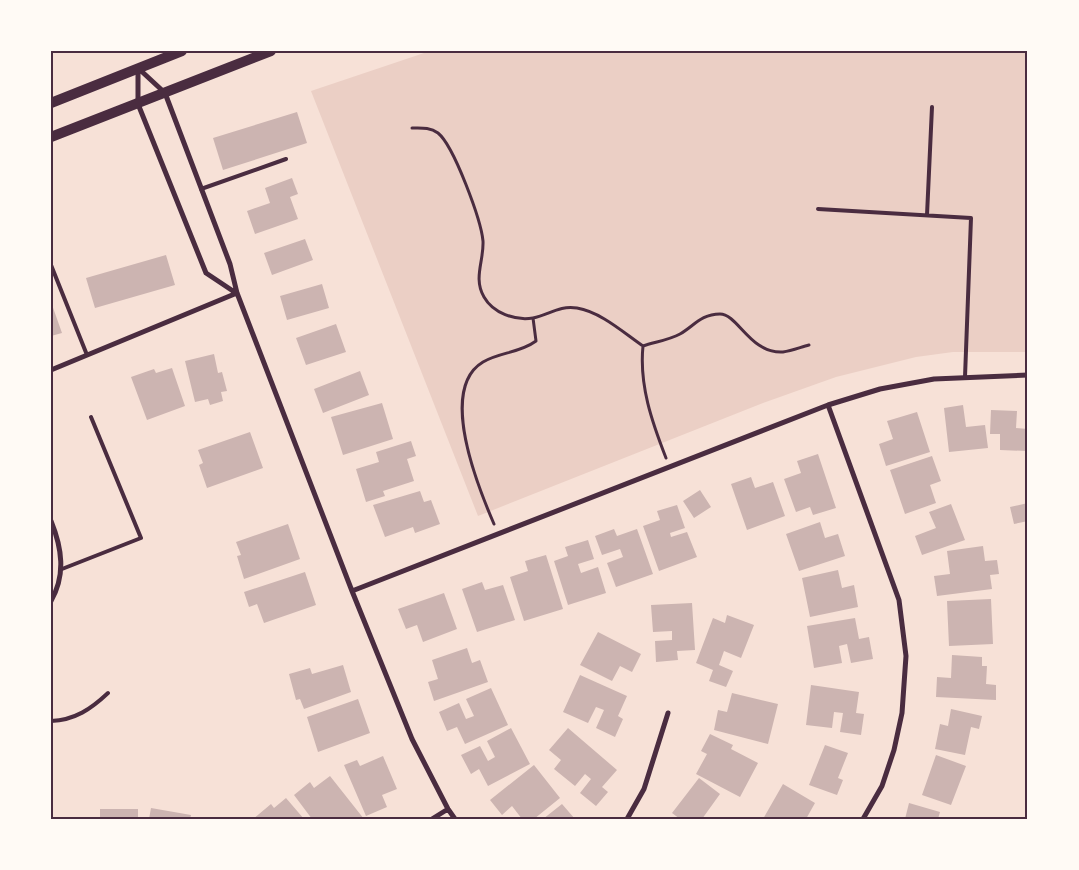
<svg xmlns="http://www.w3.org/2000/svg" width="1079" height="870" font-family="Lato,sans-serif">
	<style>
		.green { fill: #ebcfc5 }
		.building { fill: #ccb4b1 }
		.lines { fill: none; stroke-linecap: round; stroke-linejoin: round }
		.path { stroke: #4a2c40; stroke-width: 3 }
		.service { stroke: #4a2c40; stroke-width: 4 }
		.minor { stroke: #4a2c40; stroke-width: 5 }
		.secondary { stroke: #4a2c40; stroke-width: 10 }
		.neatline { fill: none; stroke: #4a2c40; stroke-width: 2 }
	</style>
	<rect width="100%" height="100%" fill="#f7e1d7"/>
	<path class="green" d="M 430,51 L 1028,51 L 1028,352 L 953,352 L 916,357 L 836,377 L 763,403 L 478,516 L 311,91 Z"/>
	<path class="building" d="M 297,112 L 307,143 L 223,170 L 213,138 Z
		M 292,178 L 298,194 L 290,197 L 298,219 L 255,234 L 247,211 L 270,203 L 265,188 Z
		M 305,239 L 313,260 L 272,275 L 264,253 Z
		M 166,255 L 175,285 L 95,308 L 86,278 Z
		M 322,284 L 329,308 L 287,320 L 280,296 Z
		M 51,302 L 62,333 L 51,336 Z
		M 336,324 L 346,352 L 306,365 L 296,338 Z
		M 214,354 L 218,373 L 222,372 L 227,391 L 221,392 L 223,401 L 210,405 L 208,399 L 195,402 L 185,361 Z
		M 172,368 L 185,406 L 147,420 L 131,377 L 154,369 L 156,373 Z
		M 360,371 L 369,395 L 323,413 L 314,389 Z
		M 382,403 L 393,439 L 343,455 L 331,417 Z
		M 963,405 L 966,427 L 985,425 L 988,448 L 949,452 L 944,408 Z
		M 991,410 L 1017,411 L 1016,428 L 1028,429 L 1028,451 L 1000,450 L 1000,434 L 990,434 Z
		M 917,412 L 930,452 L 886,466 L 879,444 L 893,439 L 887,421 Z
		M 250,432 L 263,468 L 207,488 L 199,465 L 203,463 L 198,450 Z
		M 411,441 L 416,456 L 407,459 L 414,481 L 383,491 L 385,496 L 366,502 L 356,469 L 379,462 L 376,452 Z
		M 818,454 L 836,508 L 813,515 L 810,507 L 796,512 L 784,479 L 801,473 L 797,461 Z
		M 932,456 L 941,481 L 930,485 L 936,503 L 905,514 L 890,470 Z
		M 751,477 L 755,488 L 773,482 L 785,516 L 747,530 L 731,484 Z
		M 700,490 L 711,507 L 694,518 L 683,501 Z
		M 420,491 L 424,502 L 431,500 L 440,524 L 415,533 L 413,527 L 385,537 L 373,505 Z
		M 1028,503 L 1028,521 L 1014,524 L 1010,507 Z
		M 951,504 L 965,540 L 922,555 L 915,536 L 936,528 L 929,512 Z
		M 677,505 L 685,528 L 670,533 L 671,537 L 687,532 L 697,557 L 659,571 L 643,526 L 660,520 L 657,511 Z
		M 820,522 L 825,538 L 838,534 L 845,556 L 799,571 L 786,534 Z
		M 288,524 L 300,559 L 244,579 L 237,556 L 241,555 L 236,542 Z
		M 614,529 L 617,536 L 637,529 L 653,574 L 616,587 L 607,563 L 623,557 L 620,549 L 602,555 L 595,536 Z
		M 588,540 L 594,559 L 578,564 L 581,573 L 598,567 L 606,593 L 568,605 L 554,561 L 568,556 L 565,547 Z
		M 983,546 L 985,561 L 997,560 L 999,574 L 990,575 L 992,589 L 937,596 L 934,576 L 950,574 L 947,551 Z
		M 546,555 L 563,609 L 524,621 L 510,577 L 528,571 L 525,561 Z
		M 838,570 L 842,588 L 854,585 L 858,607 L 810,617 L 802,578 Z
		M 305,572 L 316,605 L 264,623 L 257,604 L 249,607 L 244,592 Z
		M 482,582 L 485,590 L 503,585 L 515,620 L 477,632 L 462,589 Z
		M 444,593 L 457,629 L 423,642 L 417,625 L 406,629 L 398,609 Z
		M 991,599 L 993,644 L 949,646 L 947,601 Z
		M 692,603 L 695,650 L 677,651 L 678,660 L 656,662 L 655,641 L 672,640 L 672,631 L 653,632 L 651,605 Z
		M 727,615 L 754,625 L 741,658 L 724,651 L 719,665 L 733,671 L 726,687 L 709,681 L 713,670 L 696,663 L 713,618 L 725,623 Z
		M 855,618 L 859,639 L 869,637 L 873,659 L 851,663 L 847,644 L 839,646 L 842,663 L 814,668 L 807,626 Z
		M 598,632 L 641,654 L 632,672 L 620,666 L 612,681 L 580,665 Z
		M 467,648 L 472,663 L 480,660 L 488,682 L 434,701 L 428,682 L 438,679 L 432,660 Z
		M 952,655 L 982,657 L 982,666 L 987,666 L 986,684 L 996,685 L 996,700 L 936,697 L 937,677 L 951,678 Z
		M 343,665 L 351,692 L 304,709 L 300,699 L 296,700 L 289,674 L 310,668 L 312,674 Z
		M 580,675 L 627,696 L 618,716 L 623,719 L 615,737 L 596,728 L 604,710 L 596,707 L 588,723 L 563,712 Z
		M 811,685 L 859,692 L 856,713 L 864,714 L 861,735 L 840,732 L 843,713 L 834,712 L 832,728 L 806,725 Z
		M 491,688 L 508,725 L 465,744 L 457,727 L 447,731 L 439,712 L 459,703 L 466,719 L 474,716 L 466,699 Z
		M 732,693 L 778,704 L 768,744 L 714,730 L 718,710 L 727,712 Z
		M 358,699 L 370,733 L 318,752 L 307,717 Z
		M 951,709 L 982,716 L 979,729 L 971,727 L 965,755 L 935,749 L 940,724 L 948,726 Z
		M 511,728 L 530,764 L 488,786 L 479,769 L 471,774 L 461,755 L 480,746 L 488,761 L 495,757 L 487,741 Z
		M 568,728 L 617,770 L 602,787 L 608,792 L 596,806 L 580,793 L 591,779 L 585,774 L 575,786 L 554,769 L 561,760 L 549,750 Z
		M 710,734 L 733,745 L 731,749 L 758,763 L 740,797 L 696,774 L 707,754 L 701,751 Z
		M 825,745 L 848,753 L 838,778 L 843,780 L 837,795 L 809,785 Z
		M 936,755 L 966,766 L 951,805 L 922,795 Z
		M 383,756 L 397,789 L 382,795 L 387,807 L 366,816 L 344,765 L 357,760 L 360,766 Z
		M 534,765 L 560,798 L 534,819 L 522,819 L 512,806 L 502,815 L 490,800 Z
		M 330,776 L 364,819 L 312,819 L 294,795 L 310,782 L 314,788 Z
		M 699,778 L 720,794 L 702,819 L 680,819 L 672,813 Z
		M 783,784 L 815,803 L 806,819 L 763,819 Z
		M 286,798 L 304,819 L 253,819 L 271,804 L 274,808 Z
		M 909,803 L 940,812 L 938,819 L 905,819 Z
		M 562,804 L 575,819 L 543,819 Z
		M 151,808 L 191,815 L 190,819 L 149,819 Z
		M 100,809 L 138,809 L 138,819 L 100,819 Z"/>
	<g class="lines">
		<path class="path" d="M 412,128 C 421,128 430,127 438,133 C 454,146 481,220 483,241 C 484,261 473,278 484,297 C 493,313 515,321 533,318 C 549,315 559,305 577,308 C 601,312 624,333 643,346 C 639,385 652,422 666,458
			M 643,346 C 655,342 669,340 680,334 C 694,326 701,314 720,314 C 738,314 750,354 783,352 C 792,351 801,347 809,345
			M 494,524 C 478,487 438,389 483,362 C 500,352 520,353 536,341 L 533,318"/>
		<path class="service" d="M 201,189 L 286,159
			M 818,209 L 971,218 L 965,377
			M 927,215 L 932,107
			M 51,265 L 87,355
			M 62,569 L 141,538 L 91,417
			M 51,721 C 75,720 91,709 108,693"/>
		<path class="minor" d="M 138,68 L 165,93 L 230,264 L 237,293 L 352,591 L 412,739 L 448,809 L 455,819
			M 138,68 L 138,104 L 206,273 L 236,293
			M 51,370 L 237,293
			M 828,405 L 899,600 L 906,656 L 902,713 L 894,750 L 882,786 L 863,819
			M 51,521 C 62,548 66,575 51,601
			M 352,591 L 828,405 L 880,389 L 934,379 L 1028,375
			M 432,819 L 448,809
			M 627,819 L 644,789 L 668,713"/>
		<path class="secondary" d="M 51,103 L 182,51
			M 51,137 L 271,51"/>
	</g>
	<rect width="1079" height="870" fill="none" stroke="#fffaf5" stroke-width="105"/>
	<rect x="52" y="52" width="974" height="766" class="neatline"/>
</svg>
